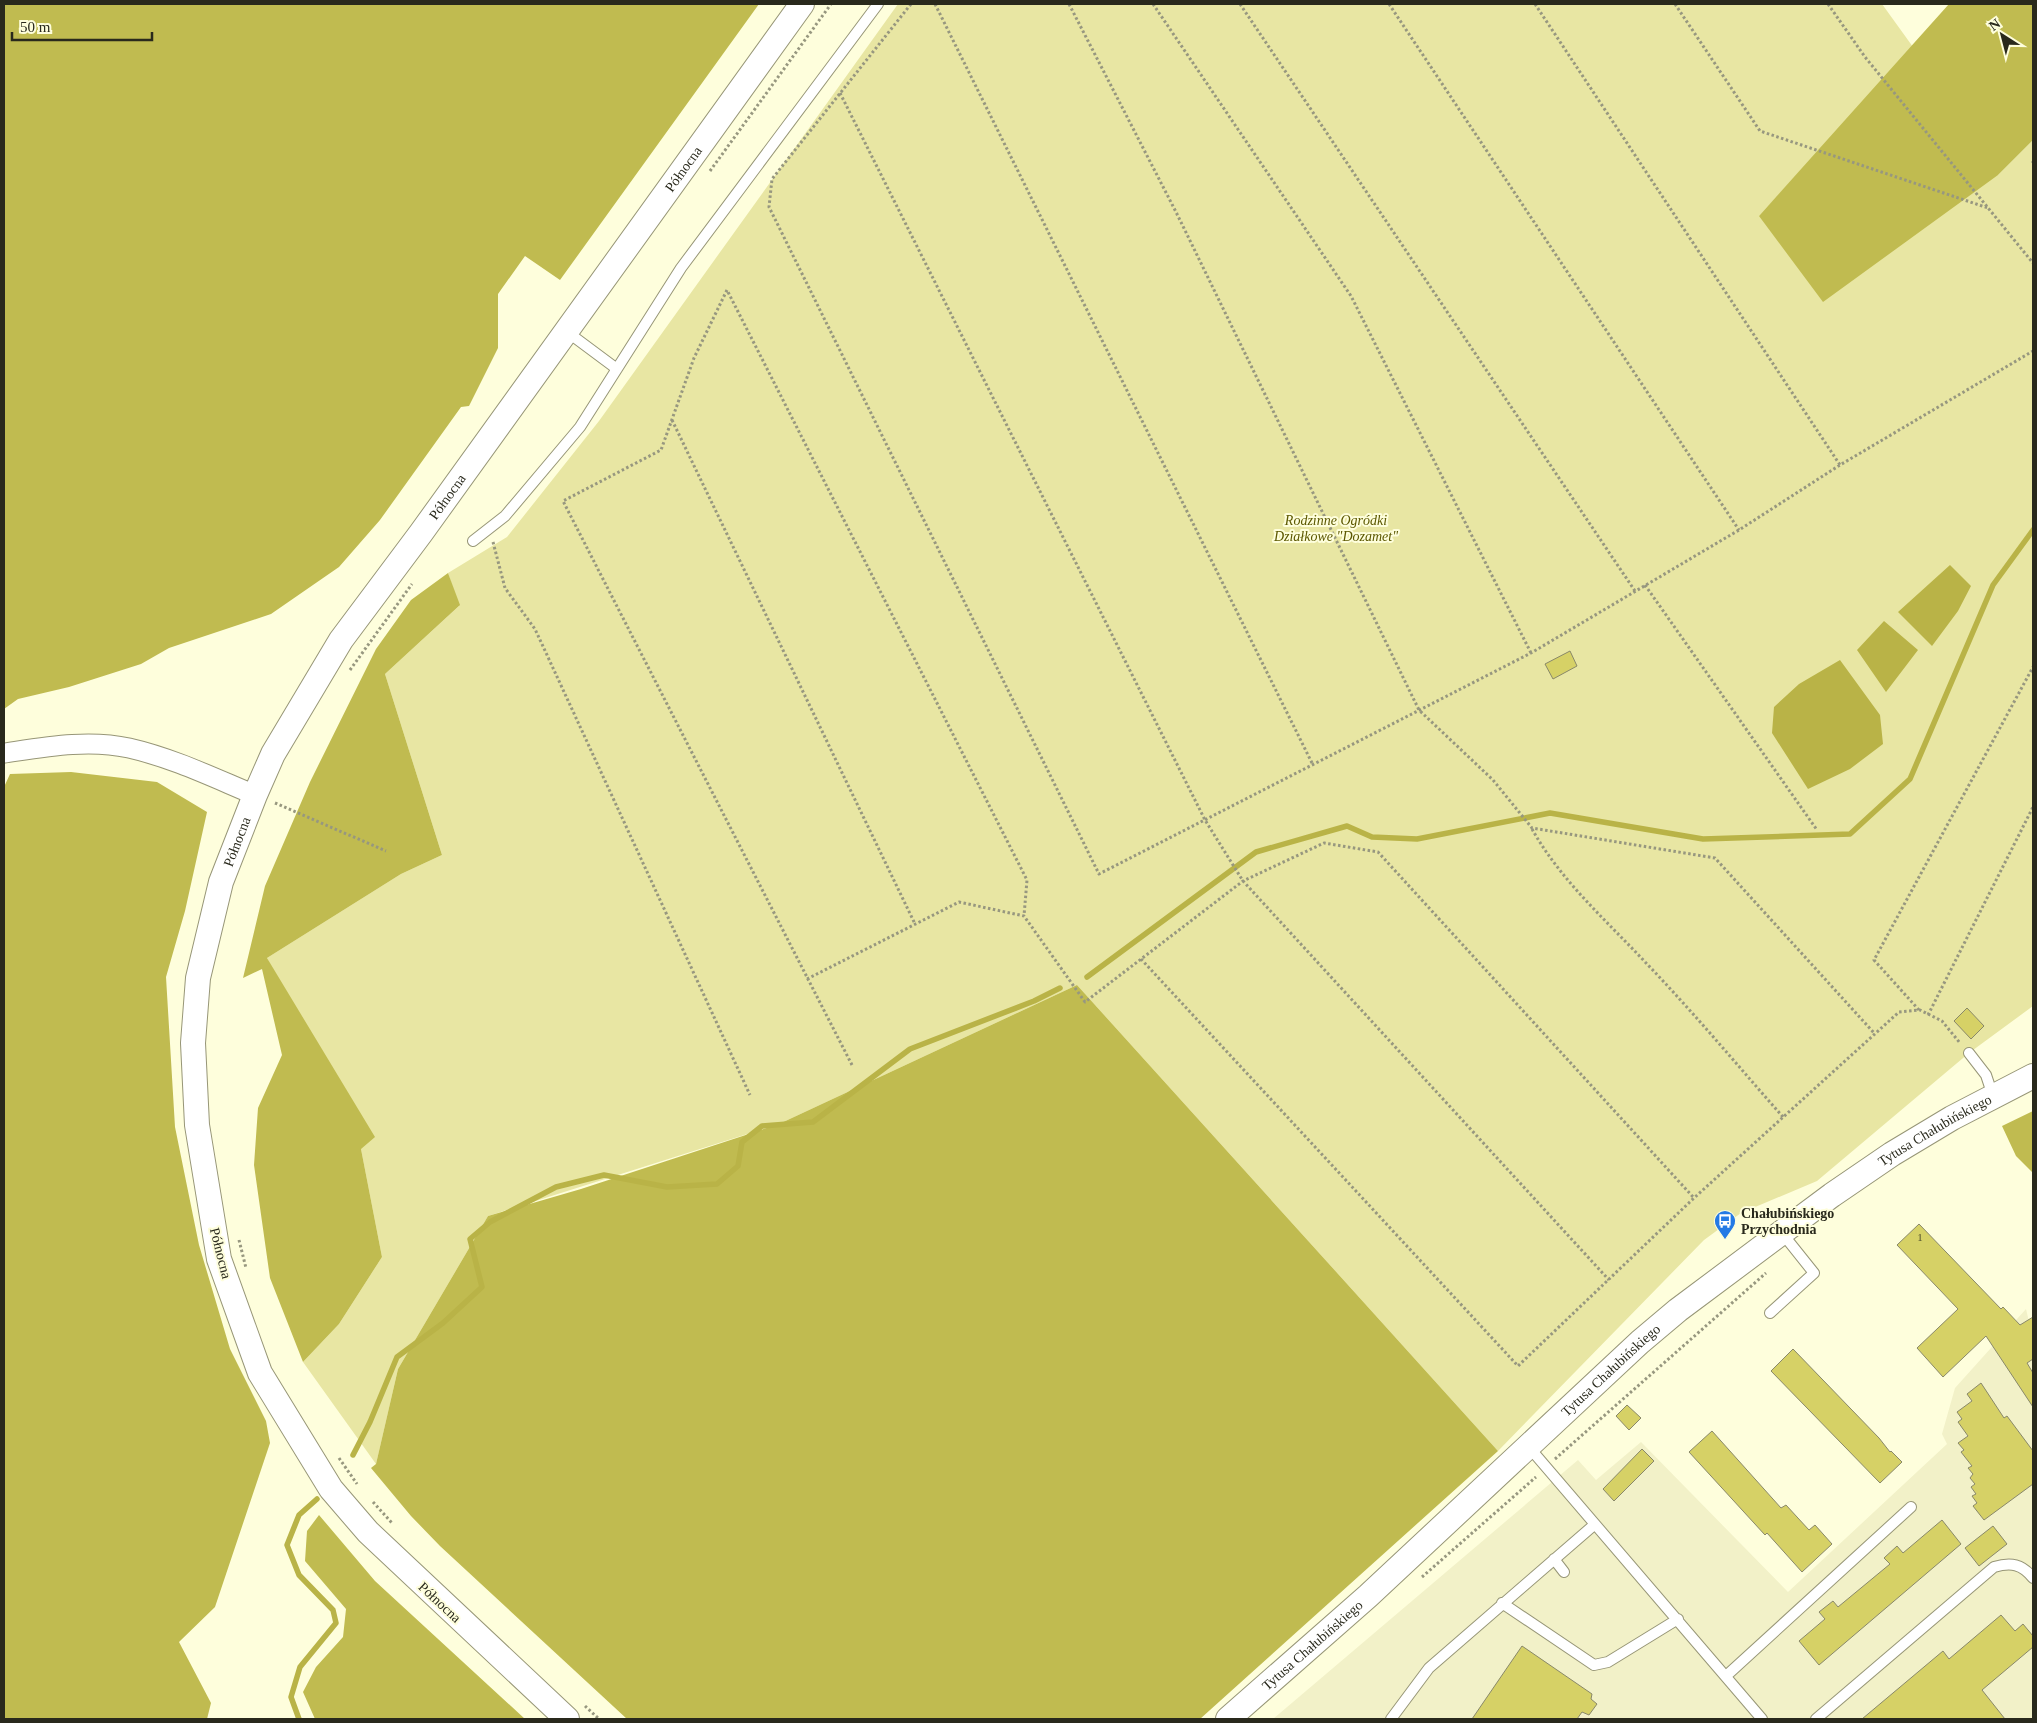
<svg xmlns="http://www.w3.org/2000/svg" width="2037" height="1723" font-family="'Times New Roman',serif">
	<style>
		.built { fill: #f2f1c8 }
		.green { fill: #e8e6a3 }
		.forest { fill: #c0bb50 }
		.water { fill: #b9b347 }
		.lines { fill: none; stroke-linecap: round; stroke-linejoin: round }
		.stream { stroke: #b9b347; stroke-width: 5.5 }
		.building { fill: #d6d166; stroke: #898869 }
		.service-casing { stroke: #979677; stroke-width: 12 }
		.minor-casing { stroke: #979677; stroke-width: 21 }
		.tertiary-casing { stroke: #979677; stroke-width: 26 }
		.path { stroke: #97977f; stroke-width: 3; stroke-dasharray: 2.5 2.5; stroke-linecap: butt }
		.service { stroke: #fff; stroke-width: 10 }
		.minor { stroke: #fff; stroke-width: 19 }
		.tertiary { stroke: #fff; stroke-width: 24 }
		.labels { text-anchor: middle; stroke-width: 4; stroke-linejoin: round; paint-order: stroke }
		.number-label { font-size: 11px; fill: #54532e }
		.street-label { font-size: 14px; fill: #29291c; stroke: #fefedc }
		.park-label { font-size: 14px; font-style: italic; fill: #5c5801; stroke: #fefedc }
		.poi-label { font-size: 14px; font-weight: bold; fill: #29291c; stroke: #fefedc; text-anchor: start }
	</style>
	<rect width="100%" height="100%" fill="#fefedc"/>
	<path class="built" d="M 2026,1309 L 2033,1338 L 2033,1719 L 1273,1719 L 1578,1460 L 1596,1480 L 1641,1442 L 1788,1592 L 1947,1444 L 1942,1434 L 1955,1388 Z"/>
	<path class="green" d="M 898,4 L 1882,4 L 1913,47 L 1759,216 L 1998,175 L 2033,140 L 2033,1006 L 1969,1053 L 1817,1181 L 1741,1213 L 1704,1240 L 1498,1451 L 1077,985 L 779,1124 L 488,1216 L 398,1369 L 376,1464 L 303,1362 L 339,1324 L 382,1257 L 361,1149 L 267,958 L 401,874 L 442,855 L 385,674 L 459,606 L 448,573 L 507,537 L 599,421 Z"/>
	<path class="forest" d="M 4,4 L 759,4 L 560,280 L 525,256 L 498,294 L 498,348 L 469,406 L 461,407 L 380,520 L 339,567 L 271,614 L 169,648 L 141,664 L 69,687 L 18,699 L 4,709 Z
		M 1949,4 L 2033,4 L 2033,140 L 1998,175 L 1823,302 L 1759,216 Z
		M 448,573 L 460,605 L 385,674 L 442,855 L 401,874 L 267,958 L 375,1137 L 361,1149 L 382,1257 L 339,1324 L 303,1362 L 270,1278 L 254,1165 L 258,1108 L 282,1055 L 262,969 L 243,978 L 265,886 L 310,782 L 376,649 L 411,600 Z
		M 71,772 L 157,782 L 207,812 L 185,911 L 166,977 L 175,1127 L 199,1245 L 230,1349 L 266,1421 L 270,1443 L 215,1607 L 179,1642 L 211,1703 L 207,1719 L 4,1719 L 4,787 L 10,774 Z
		M 1077,985 L 1498,1451 L 1200,1719 L 627,1719 L 440,1546 L 411,1516 L 371,1468 L 376,1464 L 398,1369 L 488,1216 L 581,1189 L 779,1124 Z
		M 2033,1111 L 2033,1173 L 2016,1156 L 2002,1126 Z
		M 319,1515 L 375,1581 L 525,1719 L 315,1719 L 303,1692 L 316,1667 L 343,1637 L 346,1609 L 305,1561 L 307,1531 Z"/>
	<path class="water" d="M 1950,565 L 1971,586 L 1958,611 L 1932,646 L 1898,612 Z
		M 1884,621 L 1918,650 L 1886,692 L 1857,650 Z
		M 1840,660 L 1880,715 L 1883,744 L 1850,769 L 1808,789 L 1772,733 L 1774,707 L 1799,684 Z"/>
	<g class="lines">
		<path class="stream" d="M 1087,977 L 1256,852 L 1347,826 L 1372,837 L 1417,839 L 1550,813 L 1703,839 L 1850,834 L 1910,779 L 1993,585 L 2033,530
			M 353,1455 L 370,1422 L 397,1357 L 443,1323 L 482,1287 L 470,1239 L 490,1222 L 556,1187 L 604,1175 L 667,1187 L 717,1184 L 738,1166 L 742,1142 L 762,1126 L 813,1122 L 910,1049 L 1034,1001 L 1060,988
			M 299,1719 L 291,1697 L 300,1667 L 336,1623 L 333,1610 L 299,1575 L 287,1545 L 299,1515 L 317,1499"/>
	</g>
	<path class="building" d="M 1570,651 L 1577,666 L 1553,679 L 1545,664 Z
		M 1967,1008 L 1984,1026 L 1971,1039 L 1954,1021 Z
		M 1919,1224 L 2001,1309 L 2003,1307 L 2020,1325 L 2033,1317 L 2033,1359 L 2027,1363 L 2033,1373 L 2033,1407 L 1986,1336 L 1943,1377 L 1917,1348 L 1958,1309 L 1897,1245 Z
		M 1793,1349 L 1879,1438 L 1890,1452 L 1891,1451 L 1902,1462 L 1880,1483 L 1771,1371 Z
		M 1981,1383 L 2004,1418 L 2007,1416 L 2033,1451 L 2033,1484 L 1984,1520 L 1973,1506 L 1977,1503 L 1972,1496 L 1976,1494 L 1971,1487 L 1975,1484 L 1970,1478 L 1973,1474 L 1968,1468 L 1972,1466 L 1961,1452 L 1964,1450 L 1958,1443 L 1968,1436 L 1958,1422 L 1962,1419 L 1957,1412 L 1972,1401 L 1967,1394 Z
		M 1627,1405 L 1641,1418 L 1629,1430 L 1616,1416 Z
		M 1712,1431 L 1781,1508 L 1786,1505 L 1809,1530 L 1815,1525 L 1832,1544 L 1802,1572 L 1767,1533 L 1765,1535 L 1689,1452 Z
		M 1642,1449 L 1654,1461 L 1614,1501 L 1603,1489 Z
		M 1942,1520 L 1961,1544 L 1819,1665 L 1799,1641 L 1825,1619 L 1819,1612 L 1833,1601 L 1838,1607 L 1890,1564 L 1884,1558 L 1897,1546 L 1903,1553 Z
		M 1993,1526 L 2007,1544 L 1979,1566 L 1965,1548 Z
		M 2001,1615 L 2015,1631 L 2023,1624 L 2033,1636 L 2033,1647 L 1982,1690 L 2005,1719 L 1862,1719 L 1943,1651 L 1949,1659 Z
		M 1522,1646 L 1592,1694 L 1591,1699 L 1597,1704 L 1589,1715 L 1582,1712 L 1577,1719 L 1472,1719 Z"/>
	<g class="lines">
		<g class="service-casing">
			<path id="service" d="M 566,331 L 617,369
				M 473,541 L 505,516 L 580,427 L 681,268 L 878,4
				M 1969,1053 L 1986,1075 L 1993,1096
				M 1770,1313 L 1814,1273 L 1782,1233
				M 1528,1446 L 1762,1719
				M 1554,1559 L 1564,1572
				M 1502,1603 L 1594,1665 L 1608,1662 L 1678,1619
				M 1726,1676 L 1911,1507
				M 1391,1719 L 1429,1668 L 1594,1525
				M 1816,1719 L 1994,1567 C 2011,1562 2022,1564 2033,1578"/>
		</g>
		<g class="minor-casing">
			<path id="minor" d="M 4,753 C 45,747 88,739 129,748 C 173,758 214,778 255,795"/>
		</g>
		<g class="tertiary-casing">
			<g id="tertiary">
				<path id="s1" d="M 567,1719 L 368,1532 L 331,1489 L 260,1373 L 219,1259 L 197,1125 L 193,1043 L 198,978 L 221,882 L 255,795 L 273,754 L 341,640 L 421,533 L 802,4"/>
				<path id="s2" d="M 1228,1719 L 1368,1596 L 1640,1342 L 1678,1310 L 1832,1195 L 1892,1154 L 1952,1118 L 2033,1076"/>
			</g>
		</g>
		<path class="path" d="M 911,4 L 772,179 L 769,207 L 1099,874 L 1531,653 L 1739,530 L 1840,465 L 2033,351
			M 935,4 L 1313,765
			M 1069,4 L 1176,212 L 1419,710 L 1493,780 L 1532,828 L 1715,858 L 1875,1034
			M 1153,4 L 1351,296 L 1531,653
			M 1240,4 L 1635,591
			M 1389,4 L 1739,530
			M 1535,4 L 1840,465
			M 1675,4 L 1760,131 L 1988,208
			M 1828,4 L 1865,57 L 2033,263
			M 840,93 L 1205,820 L 1243,881 L 1609,1280
			M 2033,161 L 2033,163
			M 710,171 L 831,4
			M 672,420 L 915,924
			M 493,542 L 505,588 L 535,629 L 750,1095
			M 1645,585 L 1817,830
			M 350,670 L 412,584
			M 275,803 L 386,851
			M 1532,829 C 1561,881 1606,920 1647,964 C 1694,1013 1738,1066 1783,1117
			M 1141,959 L 1518,1366 L 1694,1198 L 1899,1012 L 1920,1010 L 1942,1021 L 1960,1043
			M 807,979 L 959,902 L 1024,916 L 1085,1002 L 1243,881 L 1324,843 L 1378,852 L 1694,1198
			M 1919,1010 L 1874,960 L 2033,667
			M 1928,1015 L 2033,807
			M 852,1065 L 563,501 L 661,450 L 694,358 L 727,290 L 1027,880 L 1024,916
			M 239,1240 L 246,1268
			M 339,1458 L 357,1484
			M 1555,1459 L 1766,1273
			M 373,1502 L 392,1523
			M 1422,1577 L 1536,1477
			M 585,1706 L 599,1719"/>
		<use href="#service" class="service"/>
		<use href="#minor" class="minor"/>
		<use href="#tertiary" class="tertiary"/>
	</g>
	<defs>
		<g id="bus-pin" transform="scale(1.125)"><path d="M0 17L-7.5 6A9.5 9.5 0 1 1 7.5 6Z" fill="#247ae5" stroke="#fefedc"/><path d="M-5-6H5V4H4V6H2V4H-2V6H-4V4H-5ZM-3.5-4V0h7V-4ZM-3.5 1.2v1.5H-2V1.2ZM2 1.2v1.5H3.5V1.2Z" fill="#fff"/></g>
	</defs>
	<g fill-rule="evenodd">
		<use href="#bus-pin" x="1725" y="1221"/>
	</g>
	<g class="labels">
		<g class="number-label">
			<text x="1920" y="1241">1</text>
		</g>
		<g class="street-label">
			<text dy="5" stroke="none"><textPath href="#s1" startOffset="1822">Północna</textPath></text>
			<text dy="5" stroke="none"><textPath href="#s1" startOffset="1418">Północna</textPath></text>
			<text dy="5" stroke="none"><textPath href="#s1" startOffset="1012">Północna</textPath></text>
			<text dy="5" stroke="none"><textPath href="#s2" startOffset="922">Tytusa Chałubińskiego</textPath></text>
			<text transform="translate(221 1253) rotate(76)" y="5">Północna</text>
			<text dy="5" stroke="none"><textPath href="#s2" startOffset="518">Tytusa Chałubińskiego</textPath></text>
			<text transform="translate(440 1602) rotate(43)" y="5">Północna</text>
			<text dy="5" stroke="none"><textPath href="#s2" startOffset="112">Tytusa Chałubińskiego</textPath></text>
		</g>
		<g class="park-label">
			<text x="1336" y="525">Rodzinne Ogródki<tspan x="1336" dy="16">Działkowe "Dozamet"</tspan></text>
		</g>
		<g class="poi-label">
			<text x="1741" y="1218">Chałubińskiego<tspan x="1741" dy="16">Przychodnia</tspan></text>
		</g>
	</g>
	<rect width="2037" height="1723" fill="none" stroke="#29291c" stroke-width="10"/>
	<g transform="translate(2002 35) rotate(324)" stroke="#fefedc" stroke-width="4" paint-order="stroke">
	<path d="M0-4L9 19L0 12L-9 19Z" fill="#29291c"/>
	<text y="-8" font-size="14" font-weight="bold" text-anchor="middle" fill="#29291c">N</text>
	</g>
	<path d="M12 32v8h140v-8" fill="none" stroke="#29291c" stroke-width="2.5"/>
	<text x="20" y="32" font-size="15" fill="#29291c" stroke="#fefedc" stroke-width="4" paint-order="stroke">50 m</text>
</svg>
